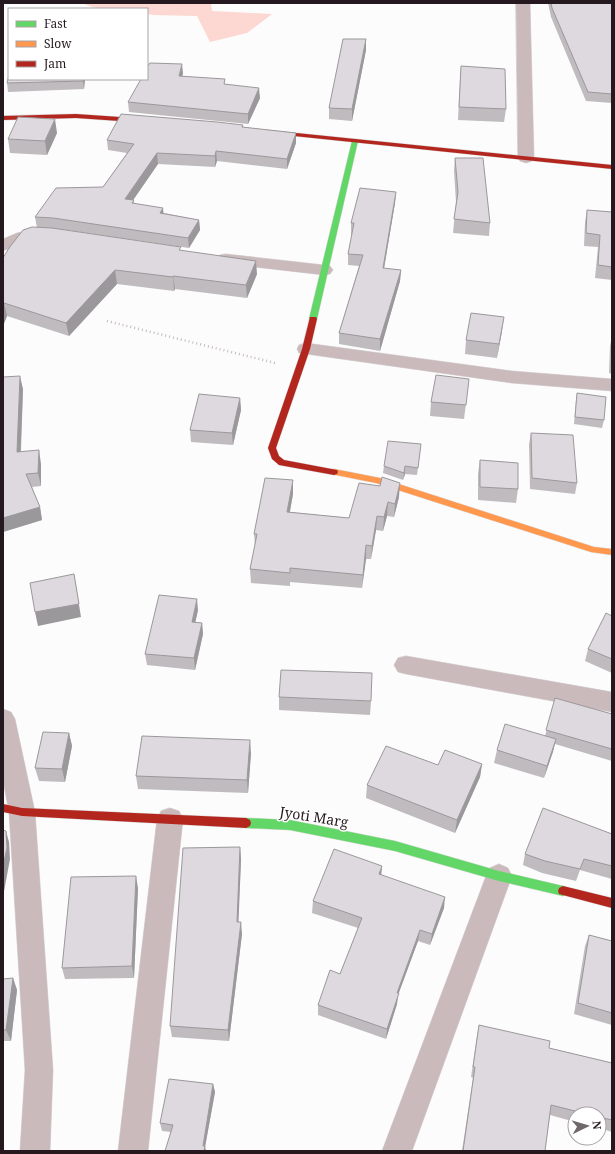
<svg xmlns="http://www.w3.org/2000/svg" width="615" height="1154" font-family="'Noto Serif',serif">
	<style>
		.green { fill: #fdd7d1 }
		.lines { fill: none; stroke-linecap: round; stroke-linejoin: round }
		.street-casing { stroke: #dad8d9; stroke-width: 1 }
		.fast-casing { stroke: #dad8d9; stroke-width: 1 }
		.slow-casing { stroke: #dad8d9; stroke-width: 1 }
		.jam-casing { stroke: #dad8d9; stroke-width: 1 }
		.path { stroke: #c5babb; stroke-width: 2.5; stroke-dasharray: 1 3; stroke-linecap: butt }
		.street { fill: #cbbabc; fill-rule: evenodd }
		.fast { fill: #63d668; fill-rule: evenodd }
		.slow { fill: #ff974d; fill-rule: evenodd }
		.jam { fill: #b3261e; fill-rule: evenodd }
		.wall { fill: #bfbbbf }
		.shaded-wall { fill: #9b989b }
		.building { fill: #ded9de; stroke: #9b989b }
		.labels { text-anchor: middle; stroke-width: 3; stroke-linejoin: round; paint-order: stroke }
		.street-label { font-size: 14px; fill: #25191f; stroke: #fff }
	</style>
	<rect width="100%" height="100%" fill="#fcfcfc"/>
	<path class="green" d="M 83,3 L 211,3 L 212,11 L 272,14 L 247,33 L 210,42 L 197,16 L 153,15 L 147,14 L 147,9 C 127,9 101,13 83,3 Z"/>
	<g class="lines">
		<g class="street-casing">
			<path id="street" d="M 516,3 L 530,3 L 534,158 L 532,161 L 526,163 L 520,161 L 518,158 Z
				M 34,230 L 51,231 L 54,235 L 51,239 L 27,241 L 3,251 L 3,239 L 17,233 Z
				M 226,254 L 324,265 L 330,266 L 333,270 L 330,274 L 324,275 L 220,263 L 217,259 L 220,255 Z
				M 306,343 L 512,371 L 612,379 L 612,391 L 512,383 L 299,353 L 297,349 L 299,345 Z
				M 406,656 L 612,692 L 612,712 L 406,674 L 398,672 L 394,665 L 398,658 Z
				M 3,709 L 11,712 L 15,719 L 35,812 L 53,1070 L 50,1151 L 20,1151 L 25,1070 L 9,812 L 3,780 Z
				M 170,808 L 179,811 L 183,819 L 148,1151 L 118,1151 L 157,819 L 161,811 Z
				M 499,864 L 508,868 L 512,876 L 412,1151 L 382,1151 L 486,876 L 490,868 Z"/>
		</g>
		<g class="fast-casing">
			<path id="fast" d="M 355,139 L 358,141 L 317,319 L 313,321 L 309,319 L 352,141 Z
				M 246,818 L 290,820 L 395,841 L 499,871 L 563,886 L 567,888 L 568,891 L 567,894 L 563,896 L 499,881 L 395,851 L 290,830 L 246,828 L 242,826 L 241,823 L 242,820 Z"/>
		</g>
		<g class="slow-casing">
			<path id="slow" d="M 334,469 L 380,478 L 594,547 L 612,549 L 612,555 L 591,552 L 376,483 L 331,474 L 330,472 L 331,470 Z"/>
		</g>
		<g class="jam-casing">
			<path id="jam" d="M 76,114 L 149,119 L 152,121 L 149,123 L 76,118 L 3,120 L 3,116 Z
				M 267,130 L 612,165 L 612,169 L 265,133 L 265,131 Z
				M 310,317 L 316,317 L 317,319 L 310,349 L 276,448 L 279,456 L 284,460 L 337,470 L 338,472 L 337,474 L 334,475 L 279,465 L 272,459 L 268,448 L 302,349 Z
				M 3,804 L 22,808 L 246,818 L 250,820 L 251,823 L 250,826 L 246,828 L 22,816 L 3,812 Z
				M 563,886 L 612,898 L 612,908 L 559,894 L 558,891 L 559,888 Z"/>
		</g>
		<path class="path" d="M 107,321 L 275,363"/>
		<use href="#street" class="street"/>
		<use href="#fast" class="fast"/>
		<use href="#slow" class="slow"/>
		<use href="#jam" class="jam"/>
	</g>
	<path class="wall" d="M 548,3 L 612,3 L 612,103 L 586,101 L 551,17 Z
		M 366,39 L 366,50 L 352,121 L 329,119 L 329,108 Z
		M 461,66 L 506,109 L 504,122 L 458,120 L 460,80 Z
		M 183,73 L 182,76 L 226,84 L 260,98 L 248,124 L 129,112 L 128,102 Z
		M 9,79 L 85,79 L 84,89 L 8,92 L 7,83 Z
		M 243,125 L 243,127 L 296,133 L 296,143 L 287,169 L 217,161 L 215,167 L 158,164 L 133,200 L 134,200 L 134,203 L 164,213 L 199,220 L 200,230 L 189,248 L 53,228 L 181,251 L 257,274 L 247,298 L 175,289 L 174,291 L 117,284 L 69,336 L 7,316 L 3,326 L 3,258 L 37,228 L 35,217 L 103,187 L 127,153 L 108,150 L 107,140 Z
		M 57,133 L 47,155 L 10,153 L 8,139 Z
		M 455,158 L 490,223 L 489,236 L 453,233 L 456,202 L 454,171 Z
		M 396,192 L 395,203 L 384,269 L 401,270 L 400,281 L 380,351 L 339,344 L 339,333 L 359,266 L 348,265 L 348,254 L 352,235 L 351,235 L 351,223 Z
		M 587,210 L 612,212 L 612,280 L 595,278 L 598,247 L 584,246 L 585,222 Z
		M 502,331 L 497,358 L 465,354 L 466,340 Z
		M 612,336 L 612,374 L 609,373 L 610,346 Z
		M 3,377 L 23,389 L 21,452 L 41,464 L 41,486 L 32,487 L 40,507 L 42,520 L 3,532 Z
		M 469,379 L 464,419 L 430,416 L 431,402 Z
		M 577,393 L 604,420 L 602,428 L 574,424 L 576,400 Z
		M 240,398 L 241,410 L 233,445 L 191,442 L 190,430 Z
		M 531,433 L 577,483 L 575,494 L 530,489 L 529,444 Z
		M 420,451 L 417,475 L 405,474 L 403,480 L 383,473 L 384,466 Z
		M 480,460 L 518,489 L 516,503 L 478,500 L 478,474 Z
		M 293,494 L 290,512 L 349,518 L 399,497 L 394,517 L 387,516 L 383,531 L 376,530 L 371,559 L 366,559 L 362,588 L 290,582 L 290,586 L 251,583 L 250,569 L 255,546 L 254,534 Z
		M 198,610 L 195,622 L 202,623 L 203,634 L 195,670 L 147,665 L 145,654 Z
		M 612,616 L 612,673 L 585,661 L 588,649 Z
		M 279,697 L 371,701 L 370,715 L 279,710 Z
		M 555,698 L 612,714 L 612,761 L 555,744 L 544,778 L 494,763 L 497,750 L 545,736 Z
		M 69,733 L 72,746 L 65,782 L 39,781 L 35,768 Z
		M 251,753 L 248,793 L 138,789 L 136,776 Z
		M 482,764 L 480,777 L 455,833 L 366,798 L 367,785 L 438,765 Z
		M 612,834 L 612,879 L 580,870 L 576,881 L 542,873 L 523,865 L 525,854 Z
		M 240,847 L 241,860 L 238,922 L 242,934 L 229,1041 L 172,1037 L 170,1026 Z
		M 382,866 L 381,875 L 444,908 L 430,945 L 418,941 L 398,995 L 397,1004 L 386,1039 L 318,1015 L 318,1005 L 340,974 L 358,928 L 312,913 L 313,901 Z
		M 138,888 L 134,978 L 65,979 L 62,968 Z
		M 589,935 L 612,941 L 612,1025 L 574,1014 L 585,946 Z
		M 13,978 L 17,990 L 11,1041 L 3,1041 L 3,979 Z
		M 479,1025 L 549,1048 L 612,1063 L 612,1132 L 599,1128 L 599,1114 L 575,1114 L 575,1122 L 550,1115 L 545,1151 L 462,1151 L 473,1078 L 471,1077 L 477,1036 Z
		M 213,1084 L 215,1092 L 205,1147 L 206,1151 L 165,1151 L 171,1132 L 162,1131 L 160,1123 Z"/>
	<path class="shaded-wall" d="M 366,39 L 366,50 L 352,121 L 352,109 Z
		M 182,64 L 183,73 L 180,86 L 179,76 Z
		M 83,79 L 85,79 L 84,89 L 83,81 Z
		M 259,88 L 260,98 L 248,124 L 248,114 Z
		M 55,119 L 57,133 L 47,155 L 45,141 Z
		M 296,133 L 296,143 L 287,169 L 287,159 Z
		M 216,151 L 217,161 L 215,167 L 215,156 Z
		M 157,153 L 158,164 L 127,209 L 125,199 Z
		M 396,192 L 395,203 L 382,280 L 383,268 Z
		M 163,208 L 164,219 L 160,213 Z
		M 199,220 L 200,230 L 189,248 L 188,238 Z
		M 256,261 L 257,274 L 247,298 L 246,285 Z
		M 115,270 L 117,284 L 69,336 L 66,323 Z
		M 401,270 L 400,281 L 380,351 L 380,339 Z
		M 173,276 L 175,289 L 174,291 L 173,277 Z
		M 4,303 L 7,316 L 3,326 L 3,305 Z
		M 504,317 L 502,331 L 497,358 L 499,344 Z
		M 20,376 L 23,389 L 20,465 L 17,452 Z
		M 240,398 L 241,410 L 233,445 L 232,433 Z
		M 39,450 L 41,464 L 41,486 L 38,473 Z
		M 405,466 L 405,474 L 403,480 Z
		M 293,480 L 293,494 L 287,526 L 287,512 Z
		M 400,483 L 399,497 L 394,517 L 395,504 Z
		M 388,502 L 387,516 L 383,531 L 384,517 Z
		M 40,507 L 42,520 L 3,532 L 3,518 Z
		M 377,516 L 376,530 L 371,559 L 372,546 Z
		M 366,545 L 366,559 L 362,588 L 363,575 Z
		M 74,574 L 81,617 L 38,626 L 35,612 Z
		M 197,599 L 198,610 L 193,633 L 192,622 Z
		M 202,623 L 203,634 L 195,670 L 194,658 Z
		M 69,733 L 72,746 L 65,782 L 62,769 Z
		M 556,739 L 553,752 L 544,778 L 547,766 Z
		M 250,740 L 251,753 L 248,793 L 247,780 Z
		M 482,764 L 480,777 L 455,833 L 457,820 Z
		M 6,831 L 9,842 L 10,859 L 3,897 L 3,866 Z
		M 240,847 L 241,860 L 238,934 L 237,922 Z
		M 382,866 L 381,877 L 379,874 Z
		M 136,876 L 138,888 L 134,978 L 132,966 Z
		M 445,897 L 444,908 L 430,945 L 432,934 Z
		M 241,922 L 242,934 L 229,1041 L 228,1030 Z
		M 420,930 L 418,941 L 398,995 L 397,1004 L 386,1039 L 387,1029 L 397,993 Z
		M 13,978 L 17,990 L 11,1041 L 6,1030 Z
		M 213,1084 L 215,1092 L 205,1147 L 206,1151 L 204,1151 L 203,1146 Z"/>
	<path class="building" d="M 551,3 L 612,3 L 612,94 L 588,92 L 552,8 Z
		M 343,39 L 366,39 L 352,109 L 329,108 Z
		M 150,63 L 182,64 L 179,76 L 225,79 L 224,84 L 259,88 L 248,114 L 128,102 L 141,79 L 147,79 L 147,67 Z
		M 461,66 L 505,69 L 506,109 L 459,107 Z
		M 9,75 L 9,79 L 83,79 L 83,81 L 7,83 Z
		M 121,114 L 217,122 L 243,125 L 242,127 L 296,133 L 287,159 L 216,151 L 215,156 L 157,153 L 125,199 L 134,200 L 132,203 L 163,208 L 160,213 L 199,220 L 188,238 L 53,218 L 35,217 L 56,188 L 103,187 L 134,144 L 107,140 Z
		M 18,117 L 55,119 L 45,141 L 8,139 Z
		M 455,158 L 483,158 L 490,223 L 454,219 L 458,192 Z
		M 360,188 L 396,192 L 383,268 L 401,270 L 380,339 L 339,333 L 363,255 L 348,254 L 354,223 L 351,223 Z
		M 587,210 L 612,212 L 612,267 L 598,265 L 600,235 L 586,233 Z
		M 32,227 L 52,228 L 181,247 L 179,250 L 256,261 L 246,285 L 173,276 L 173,277 L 115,270 L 66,323 L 4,303 L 3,305 L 3,258 L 9,248 L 23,230 Z
		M 471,313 L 504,317 L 499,344 L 466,340 Z
		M 436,375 L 469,379 L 466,405 L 431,402 Z
		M 20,376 L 17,452 L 39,450 L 38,473 L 26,474 L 40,507 L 3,518 L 3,377 Z
		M 577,393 L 606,397 L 604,420 L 575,417 Z
		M 199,394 L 240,398 L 232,433 L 190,430 Z
		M 531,433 L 573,435 L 577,483 L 532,478 Z
		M 388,441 L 421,444 L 418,468 L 405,466 L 404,473 L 384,466 Z
		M 480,460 L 518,463 L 518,489 L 480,487 Z
		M 382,477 L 400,483 L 395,504 L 388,502 L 384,517 L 377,516 L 372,546 L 366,545 L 363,575 L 290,568 L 290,573 L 250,569 L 257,534 L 254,534 L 265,478 L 293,480 L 287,512 L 349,518 L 359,483 L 380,486 Z
		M 74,574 L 79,604 L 35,612 L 30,583 Z
		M 159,595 L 197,599 L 192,622 L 202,623 L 194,658 L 145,654 Z
		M 606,613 L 612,616 L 612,659 L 588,649 Z
		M 281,670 L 372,673 L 371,701 L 279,697 Z
		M 555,698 L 612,714 L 612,749 L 546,730 Z
		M 505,724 L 556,739 L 547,766 L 497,750 Z
		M 43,732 L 69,733 L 62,769 L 35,768 Z
		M 142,736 L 250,740 L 247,780 L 136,776 Z
		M 386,746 L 438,765 L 445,750 L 482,764 L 457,820 L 367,785 Z
		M 543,808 L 612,834 L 612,866 L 584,859 L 580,869 L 545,861 L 525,854 Z
		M 3,830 L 6,831 L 7,848 L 3,866 Z
		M 240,847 L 237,922 L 241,922 L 228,1030 L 170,1026 L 183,848 Z
		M 334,849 L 382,866 L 379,874 L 445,897 L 432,934 L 420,930 L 397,993 L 399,993 L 387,1029 L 318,1005 L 330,970 L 340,974 L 362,918 L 313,901 Z
		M 136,876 L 132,966 L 62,968 L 71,877 Z
		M 589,935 L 612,941 L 612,1013 L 578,1003 Z
		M 13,978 L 6,1030 L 3,1030 L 3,979 Z
		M 479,1025 L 550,1041 L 549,1048 L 612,1063 L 612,1120 L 599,1117 L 599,1114 L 587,1114 L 551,1105 L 545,1151 L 463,1151 L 475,1067 L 473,1067 Z
		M 169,1079 L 213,1084 L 203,1146 L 205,1146 L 204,1151 L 165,1151 L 173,1125 L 160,1123 Z"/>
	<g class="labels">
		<g class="street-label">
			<text transform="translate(314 817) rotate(9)" y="5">Jyoti Marg</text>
		</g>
	</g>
	<rect width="615" height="1154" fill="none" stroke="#25191f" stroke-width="8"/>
	<rect x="8" y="8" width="140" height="72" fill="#ffffff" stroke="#a8a3a5"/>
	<rect x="16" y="21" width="20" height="6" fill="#63d668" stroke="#a8a3a5"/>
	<text x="44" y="28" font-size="12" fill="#25191f">Fast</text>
	<rect x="16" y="41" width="20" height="6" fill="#ff974d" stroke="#a8a3a5"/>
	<text x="44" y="48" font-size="12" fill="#25191f">Slow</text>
	<rect x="16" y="61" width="20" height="6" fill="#b3261e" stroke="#a8a3a5"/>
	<text x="44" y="68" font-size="12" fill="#25191f">Jam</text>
	<g transform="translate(587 1126) rotate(85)"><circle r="19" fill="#ffffff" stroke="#a8a3a5"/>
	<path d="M0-3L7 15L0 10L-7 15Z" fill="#70686c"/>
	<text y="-6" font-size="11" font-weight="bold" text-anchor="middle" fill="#25191f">N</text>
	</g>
</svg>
